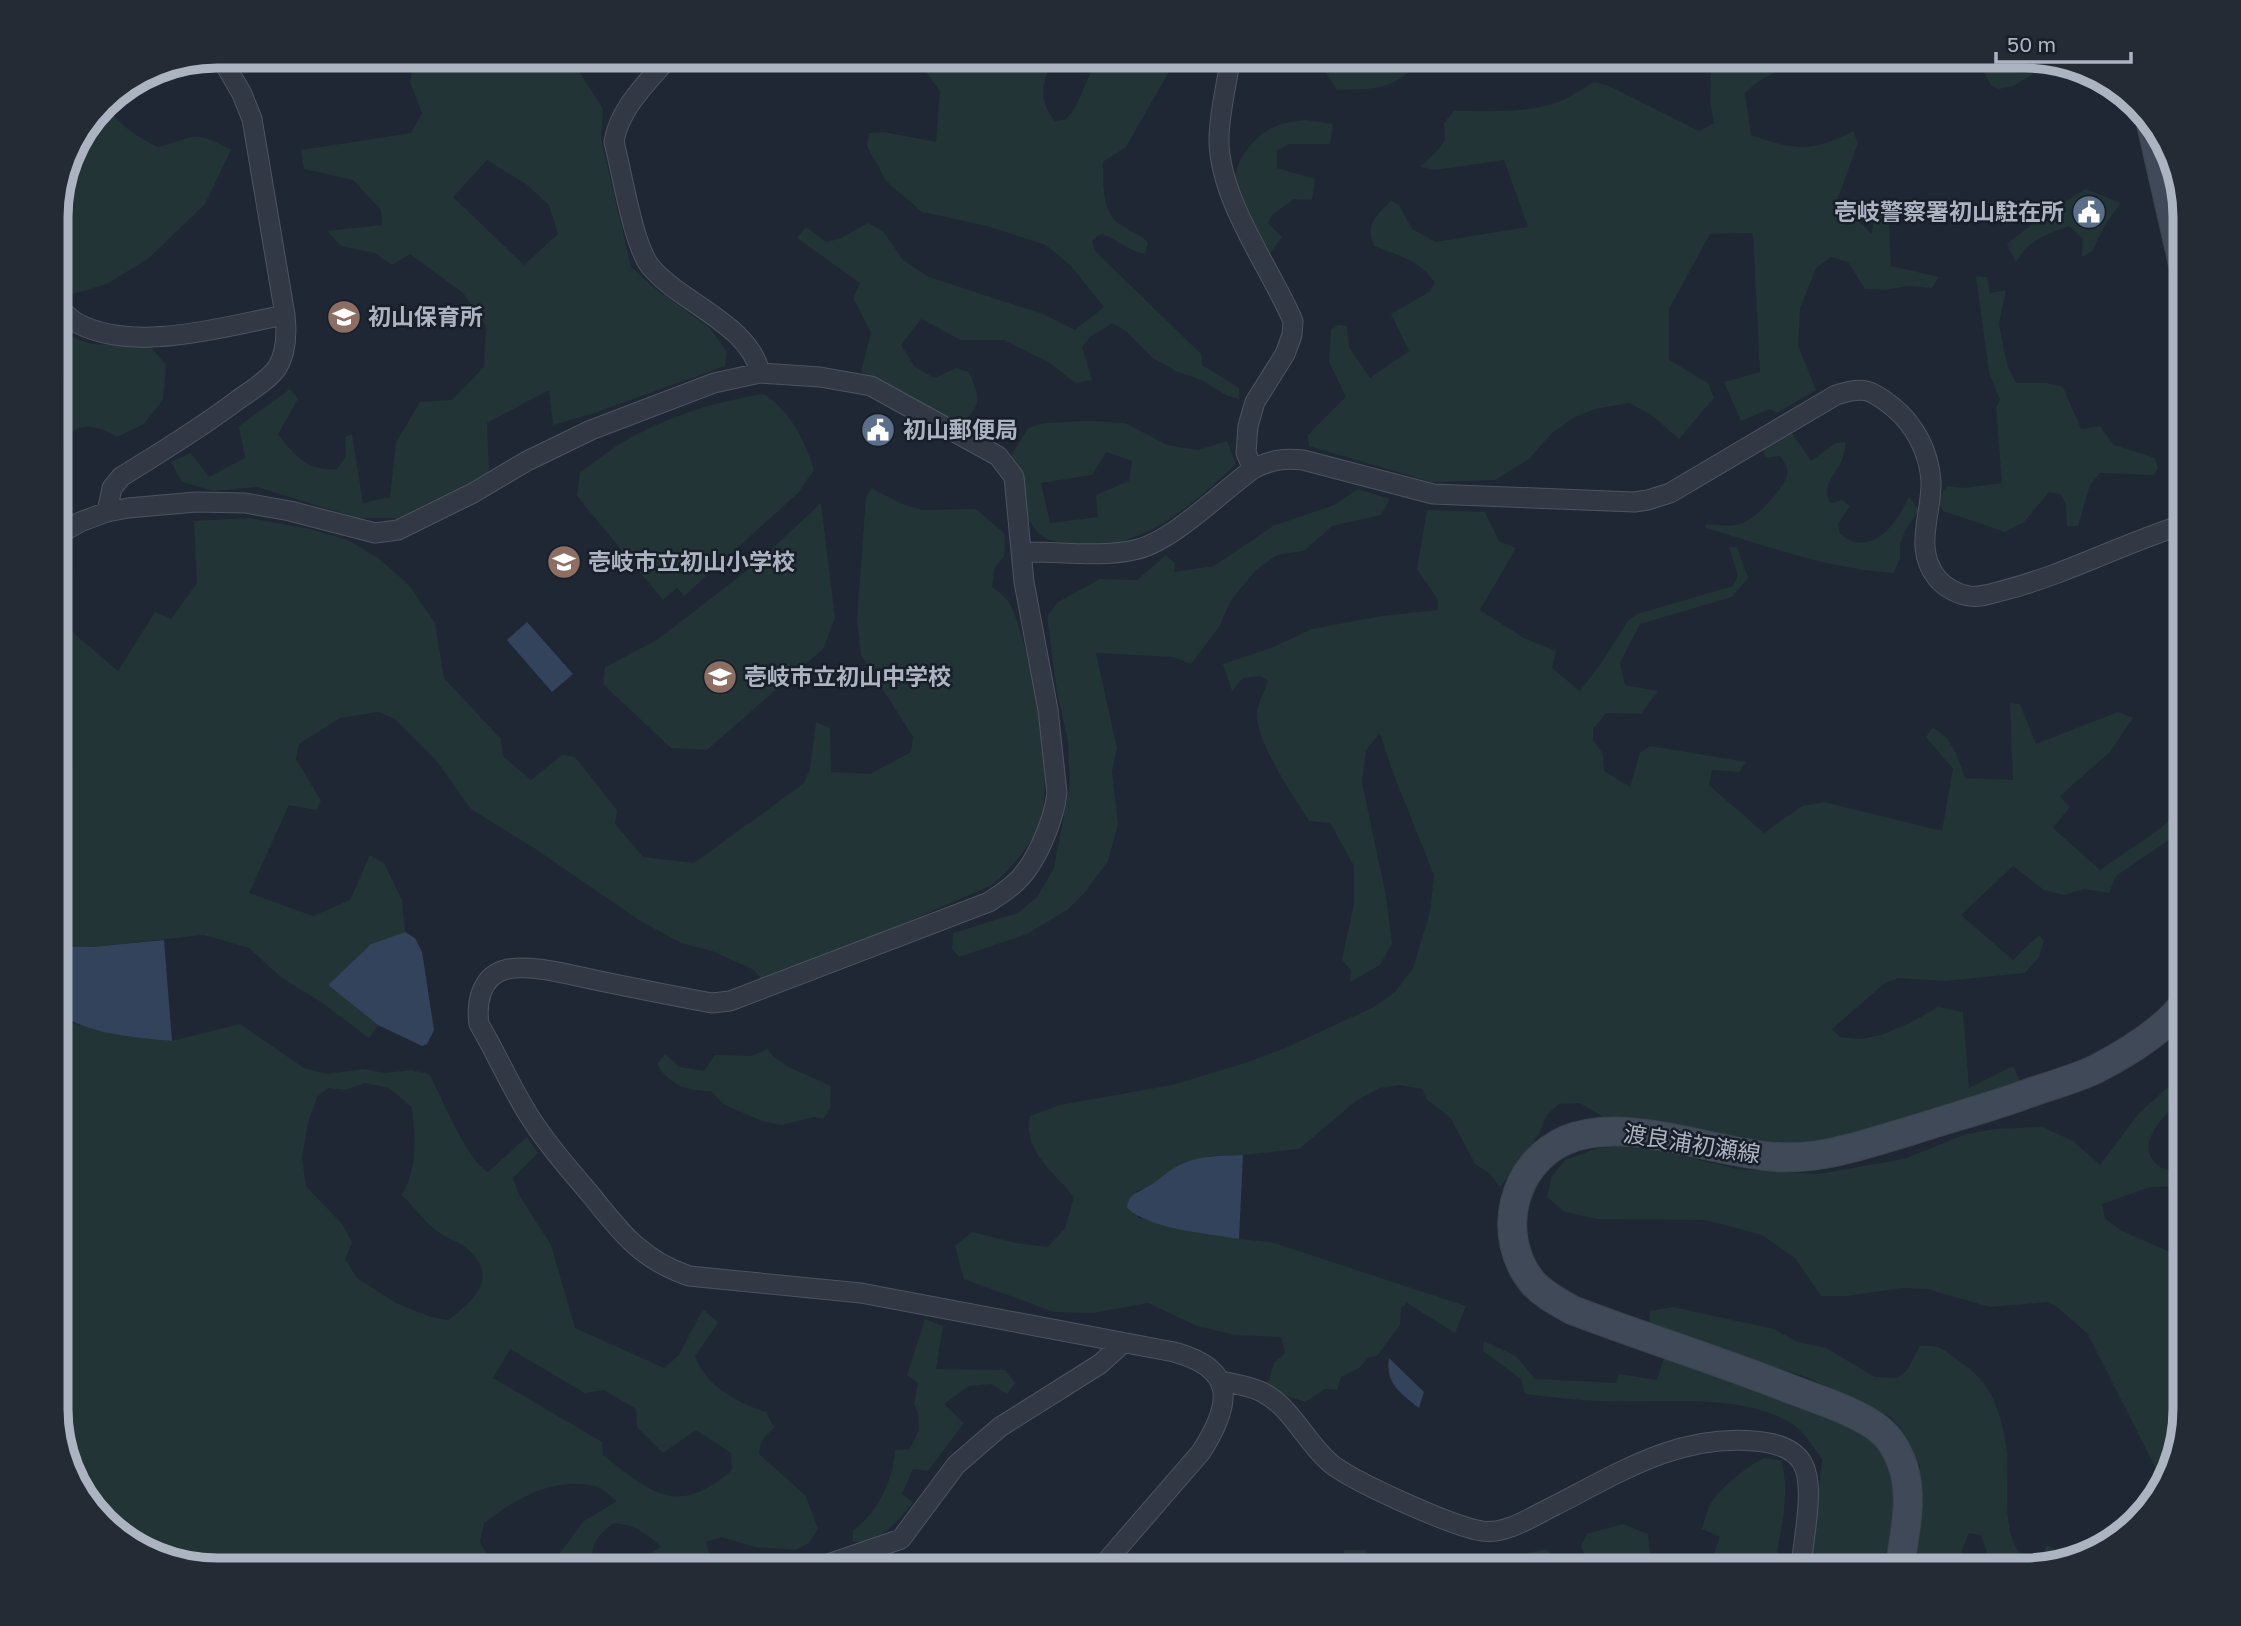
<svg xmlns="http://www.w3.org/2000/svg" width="2241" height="1626" font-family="'Golos Text','Noto Sans JP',sans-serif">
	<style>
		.green { fill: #223436; fill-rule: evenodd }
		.water { fill: #33435b }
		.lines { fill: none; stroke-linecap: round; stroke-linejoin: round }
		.minor-casing { stroke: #4d5460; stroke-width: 21 }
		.secondary-casing { stroke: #3c434e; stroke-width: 30 }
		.minor { stroke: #323945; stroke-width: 19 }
		.secondary { stroke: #404958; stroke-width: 28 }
		.labels { text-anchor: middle; stroke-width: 5; stroke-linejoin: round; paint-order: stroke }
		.poi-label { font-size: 23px; font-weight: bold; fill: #acb4c2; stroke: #181f29; text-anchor: start }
		.street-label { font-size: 23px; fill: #acb4c2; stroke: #181f29 }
		.rim { fill: none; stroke: #acb4c2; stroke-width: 9 }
	</style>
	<rect width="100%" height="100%" fill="#1f2734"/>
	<path class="green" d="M 415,56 L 590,56 L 579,71 L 603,109 L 601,138 L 631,267 L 653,287 L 710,328 L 727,352 L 725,366 L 594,413 L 553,425 L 549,390 L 487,423 L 489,473 L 398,518 L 358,518 L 257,487 L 214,491 L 182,482 L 171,462 L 191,453 L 209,477 L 245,458 L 239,426 L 290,389 L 298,399 L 278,434 C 293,454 309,473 337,469 L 346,456 L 345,437 L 352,434 L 363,503 L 390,497 L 396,442 L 420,402 L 452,400 L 484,367 L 486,326 L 463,293 L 410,254 L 392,265 L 375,253 L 341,246 L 327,231 L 382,225 L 381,210 L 353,180 L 304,169 L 301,150 L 411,133 L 422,113 L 410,82 ZM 487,160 L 526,184 L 549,205 L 558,234 L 524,265 L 453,197 Z
		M 897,56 L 1054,56 C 1043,82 1036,97 1055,121 L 1066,119 L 1075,108 L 1098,56 L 1178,56 L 1126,147 L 1103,162 C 1103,179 1102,208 1116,221 C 1125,230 1138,232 1148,242 L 1145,254 C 1128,251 1118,239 1101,234 L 1092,240 L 1095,251 L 1201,354 L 1202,365 L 1239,388 L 1239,399 L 1228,396 L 1201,380 L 1176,371 L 1153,358 L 1127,332 L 1113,323 L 1091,336 L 1082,347 L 1092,380 L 1075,383 L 1050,363 L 1004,340 L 961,340 L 921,319 L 901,345 L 915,367 L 934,378 L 956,368 L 969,372 C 980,398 983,404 961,424 L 861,372 L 871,332 L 853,298 L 860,283 L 797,238 L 806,227 L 826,242 L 839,239 L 868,223 L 883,231 L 903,260 L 929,277 L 1043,314 L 1075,330 L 1104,307 L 1071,266 L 1046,245 L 987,226 L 922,212 L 886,181 L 867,146 L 869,133 L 884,132 L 936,142 L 940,91 L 924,69 Z
		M 1311,56 L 1428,56 C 1392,89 1384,89 1337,90 L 1322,66 Z
		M 1731,56 L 1836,56 C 1823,64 1813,62 1799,65 C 1778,68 1760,79 1745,93 L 1751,135 C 1794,150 1812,153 1853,131 L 1858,143 L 1837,201 L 1872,234 L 1875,206 L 1888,206 L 1891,266 L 1939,277 L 1932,288 L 1908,286 L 1886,290 L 1865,289 L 1848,262 L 1831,257 L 1816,268 L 1800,309 L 1798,345 L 1816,390 L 1777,413 L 1770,409 L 1741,421 L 1724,382 L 1760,372 L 1753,233 L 1710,234 L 1669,309 L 1669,360 L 1708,383 L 1714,398 L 1679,439 L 1653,416 L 1629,403 L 1595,409 L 1573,418 L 1551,434 L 1529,459 L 1495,480 L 1431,482 L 1309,446 L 1308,435 L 1346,397 L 1329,362 L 1331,330 L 1338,325 L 1347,326 L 1349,347 L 1370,378 L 1409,351 L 1391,314 L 1429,292 L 1435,283 C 1422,261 1397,255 1374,246 C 1365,224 1375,217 1391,201 L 1399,205 L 1412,229 L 1436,242 L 1528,227 L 1504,160 L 1436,170 L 1420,167 L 1438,150 L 1445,139 L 1444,123 L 1454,111 C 1487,111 1535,114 1565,99 C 1575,94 1584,88 1594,82 L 1607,85 L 1699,131 L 1714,123 L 1710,101 L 1711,73 Z
		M 1961,56 L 2024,56 L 2046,63 L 2043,68 L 2013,86 L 1999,89 L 1991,85 L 1979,63 Z
		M 106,102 C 116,124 137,137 158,147 C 197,137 192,129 231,150 L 205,204 L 149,258 L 107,284 L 69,295 L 56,287 L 56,206 L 73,146 Z
		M 1306,120 L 1333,124 L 1330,144 L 1290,144 L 1277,150 L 1277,168 L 1315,179 L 1312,200 L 1294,199 L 1273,214 L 1268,223 L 1282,237 L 1270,253 C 1260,237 1234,196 1235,178 C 1237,156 1259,131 1279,125 C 1287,122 1297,121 1306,120 Z
		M 2086,189 L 2121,203 L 2106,223 L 2092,251 L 2082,257 L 2083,239 L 2069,226 C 2044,236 2031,238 2016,262 L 2007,244 L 2050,210 Z
		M 1976,276 L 1987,277 L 1990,293 L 2006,290 L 1999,324 L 2007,365 L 2016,383 L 2046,383 L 2063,387 L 2081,429 L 2100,426 L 2114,445 L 2155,458 L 2158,468 L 2154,475 L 2100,473 L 2090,485 L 2078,526 L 2067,526 L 2066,504 L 2060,494 L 2049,492 L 2024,522 L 2005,532 L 1943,511 L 1937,500 L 1947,486 L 1964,488 L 2002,483 L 1996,408 L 2000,400 L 1989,372 Z
		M 56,331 L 91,344 L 151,347 L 166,365 L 163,400 L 144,424 L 117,437 C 89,421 82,424 56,441 Z
		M 764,394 C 790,411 805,440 814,470 L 798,493 L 684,596 L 677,588 L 663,600 L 577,496 L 580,472 C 595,462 609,450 625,441 C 667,417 716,401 764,394 Z
		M 1090,421 L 1125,423 L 1167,445 L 1198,450 L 1227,441 L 1236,464 C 1191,506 1141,552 1075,545 C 1060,543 1046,542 1036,530 C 1021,512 1029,500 1022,480 C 1019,472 1014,464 1011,456 L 1028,428 L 1044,423 ZM 1106,452 L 1132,461 L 1129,481 L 1096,495 L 1098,517 L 1050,523 L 1041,483 L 1092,475 Z
		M 1792,433 L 1811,461 L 1836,443 L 1846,442 C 1845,448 1844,455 1842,460 C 1836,475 1819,487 1831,503 L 1842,500 L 1850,506 L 1838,525 L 1840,534 C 1844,537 1850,541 1855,542 C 1882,547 1899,517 1909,497 L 1919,510 L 1905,531 L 1900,544 L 1900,559 L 1893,573 C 1829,569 1767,546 1706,528 L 1706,524 C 1718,525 1734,528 1745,522 C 1758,516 1782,490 1787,476 C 1789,468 1784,462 1780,456 L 1765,458 L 1763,450 Z
		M 871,488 L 902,504 L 922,510 L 976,509 L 1005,534 L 1004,556 L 994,569 L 992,587 C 999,592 1007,598 1011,606 C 1030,645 1055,782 1040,822 C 1030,848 1012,867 992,885 L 801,968 L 761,979 L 754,970 L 712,951 L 681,943 L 639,920 L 534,848 L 471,809 L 435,759 L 395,719 L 378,712 L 340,718 L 299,744 L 296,759 L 321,801 L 316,810 L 289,805 L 249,893 L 313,916 L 350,900 L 370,855 L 384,863 L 402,900 L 405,932 L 371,944 L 328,985 L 378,1025 L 369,1038 L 321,1002 L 282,978 L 249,948 L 204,935 L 92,947 L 56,946 L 56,618 L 118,671 L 155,612 L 171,619 L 197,583 L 194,521 L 249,518 L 310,529 L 348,540 L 378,558 L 408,584 L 435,623 L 444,678 L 501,739 L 503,756 L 531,780 L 562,755 L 575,757 L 617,810 L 615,824 L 643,857 L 694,863 L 803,784 L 810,769 L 816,722 L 830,728 L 831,772 L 870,774 L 911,752 L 913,737 L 861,655 L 857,620 L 866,498 Z
		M 1358,489 L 1390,499 L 1381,515 L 1332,526 L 1304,551 L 1277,555 L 1256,570 L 1231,600 L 1219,627 L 1191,664 L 1173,657 L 1096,653 L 1117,748 L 1112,771 L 1118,824 L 1108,861 L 1086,891 L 1067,910 L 1027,934 L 959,957 L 952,949 L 953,933 L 1018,913 L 1037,897 L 1054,868 L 1070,783 L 1068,742 L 1057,692 L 1047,616 L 1058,602 L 1100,579 L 1137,580 L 1166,555 L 1175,563 L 1174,572 L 1214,566 L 1273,526 L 1334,505 Z
		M 821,503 L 835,618 L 823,649 L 707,750 L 671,748 L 603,684 L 605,667 L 657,640 L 758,562 Z
		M 1427,510 L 1485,512 L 1499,541 L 1516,548 L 1480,610 L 1524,638 L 1556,651 L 1552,668 L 1580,691 L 1602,662 L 1628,621 L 1637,614 L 1733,586 L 1738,576 L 1729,547 L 1737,547 L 1748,578 L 1732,597 L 1640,624 L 1620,663 L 1625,685 L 1658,691 L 1641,714 L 1606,713 L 1593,729 L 1593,740 L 1603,754 L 1604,771 L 1630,787 L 1640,753 L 1650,746 L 1746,762 L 1739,772 L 1712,770 L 1709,785 L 1764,833 L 1802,806 L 1824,802 L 1942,831 L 1953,769 L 1926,737 L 1932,728 C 1951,734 1959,760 1965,778 L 2013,780 L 2010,703 L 2020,704 L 2036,744 L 2118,712 L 2133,718 L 2110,752 L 2060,796 L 2070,807 L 2053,828 L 2100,870 L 2161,828 L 2179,810 L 2185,793 L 2185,845 L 2181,839 L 2172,838 L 2116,876 L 2109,893 L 2084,889 L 2064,895 L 2044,890 L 2013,866 L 1961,915 L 2013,960 L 2039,935 L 2044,941 L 2039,957 L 2025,973 L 1944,981 L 1899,978 L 1885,983 L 1832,1029 L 1840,1037 L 1860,1039 L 1881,1035 L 1908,1024 L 1938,1007 L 1963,1012 L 1969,1088 L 2013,1066 L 2020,1081 L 1928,1114 L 1804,1149 L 1757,1146 L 1645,1119 L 1605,1118 L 1580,1103 L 1559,1104 L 1547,1115 L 1539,1134 L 1500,1187 L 1489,1173 L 1475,1164 L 1450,1117 L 1427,1100 L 1422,1089 L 1400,1085 L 1380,1088 L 1356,1101 L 1299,1149 L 1243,1155 L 1211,1156 L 1183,1163 L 1146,1188 L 1136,1191 L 1138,1218 L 1239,1239 L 1271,1242 L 1466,1306 L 1455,1333 L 1407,1303 L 1401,1308 L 1400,1325 L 1377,1356 L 1369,1357 L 1359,1368 L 1341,1377 L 1337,1390 L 1325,1389 L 1305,1402 L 1281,1394 L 1268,1383 L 1274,1363 L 1285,1353 L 1281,1337 L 1234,1335 L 1197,1326 L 1148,1303 L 1093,1313 L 1054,1312 L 964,1279 L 955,1246 L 972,1232 L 1016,1243 L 1048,1247 L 1065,1228 L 1074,1197 C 1054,1172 1022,1150 1030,1116 L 1060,1105 L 1172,1085 L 1242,1064 L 1283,1049 L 1374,1007 L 1395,992 L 1413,968 L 1430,912 L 1434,875 L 1393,773 L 1380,733 L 1366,750 L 1362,782 L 1386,896 L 1392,943 L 1380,965 L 1350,982 L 1351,970 L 1342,960 L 1354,903 L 1354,866 L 1330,823 L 1309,821 C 1294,796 1255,742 1257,712 C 1258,702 1265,690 1268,681 L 1261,676 L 1243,678 L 1232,691 L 1223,664 L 1271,648 L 1312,629 L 1382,616 L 1438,610 L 1437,598 L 1417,569 Z
		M 56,1012 L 72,1023 L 116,1035 L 172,1041 L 240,1024 L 304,1068 L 327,1074 L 363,1069 L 386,1073 L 411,1070 L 429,1074 C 442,1097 467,1161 488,1172 L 527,1137 L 538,1153 L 513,1178 L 519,1195 L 551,1245 L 575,1328 L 664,1368 L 679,1355 L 703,1309 L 718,1323 L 695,1356 C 706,1386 737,1403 766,1412 L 774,1427 L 761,1442 L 759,1454 L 806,1496 L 818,1529 L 809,1543 L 796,1550 L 755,1547 L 721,1537 L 706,1542 L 711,1561 L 676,1564 L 663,1570 L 631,1570 L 640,1560 L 661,1547 C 646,1533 635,1525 614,1523 C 594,1538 591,1545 593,1570 L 547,1570 L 584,1521 L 617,1501 C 610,1496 602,1488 594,1486 C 553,1476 514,1500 484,1523 L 480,1542 L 488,1556 L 511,1570 L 217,1570 L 119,1537 L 77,1489 L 56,1419 L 56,1286 L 63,1262 L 56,1259 L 56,1201 L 63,1198 L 56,1179 ZM 365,1083 L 389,1088 L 412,1107 C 415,1138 418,1167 402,1195 C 414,1207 426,1224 441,1234 C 448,1239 458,1241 465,1247 C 501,1276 475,1300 448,1320 L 431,1317 L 396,1303 L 357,1278 L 345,1259 L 352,1243 L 343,1225 L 306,1186 L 302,1158 L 308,1123 L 317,1097 L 328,1088 L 346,1090 ZM 510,1349 L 585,1393 L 604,1390 L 636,1409 L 637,1427 L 663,1453 L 696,1430 L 731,1453 L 732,1470 C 677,1518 652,1493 603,1455 L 602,1442 L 493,1378 Z
		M 768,1049 C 773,1064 816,1078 831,1086 L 830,1109 L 823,1119 L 814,1117 L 782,1125 L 762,1121 L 723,1104 L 711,1091 C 687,1091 669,1085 657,1064 L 665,1054 L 680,1067 L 704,1071 L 715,1055 L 751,1056 Z
		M 2174,1082 L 2182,1096 C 2169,1113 2130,1144 2159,1166 C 2164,1170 2174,1172 2180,1174 L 2176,1186 L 2150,1187 L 2102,1204 L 2105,1218 L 2120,1230 L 2181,1257 L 2185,1254 L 2185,1409 L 2161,1479 L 2088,1334 L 2057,1307 L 2048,1302 L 1990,1307 L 1927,1289 L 1902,1288 L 1847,1296 L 1821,1296 L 1795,1258 L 1762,1235 L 1706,1220 L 1597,1219 L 1565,1212 L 1547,1197 L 1552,1176 L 1565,1160 L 1598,1148 L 1626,1146 L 1662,1151 L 1737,1169 L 1818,1174 L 1904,1159 L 1966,1134 L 1996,1129 L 2042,1127 L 2073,1141 L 2100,1165 L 2139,1113 Z
		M 1673,1307 L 1774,1329 L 1798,1342 L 1826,1348 L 1875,1377 L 1898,1378 L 1907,1370 L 1920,1346 C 1941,1345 1942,1349 1959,1361 C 1974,1371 1987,1384 1994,1401 C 2001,1416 2005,1437 2007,1453 C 2010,1486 1996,1554 2038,1564 L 2047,1545 L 2075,1558 L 2024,1570 L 1993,1570 L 1981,1535 L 1969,1533 L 1954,1570 L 1912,1570 L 1921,1526 L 1920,1466 L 1905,1435 L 1891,1417 L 1809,1378 L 1649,1327 L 1650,1311 Z
		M 925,1319 L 943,1326 L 936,1369 L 1005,1370 L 1015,1383 L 1007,1394 L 991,1384 L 969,1386 L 944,1404 L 964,1423 L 928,1471 L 913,1469 L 902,1494 L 913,1503 C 896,1523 881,1543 853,1542 L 853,1530 C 878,1512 893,1481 895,1450 L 910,1449 L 919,1430 L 918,1414 L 914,1404 L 918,1383 L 907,1375 Z
		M 1484,1341 L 1516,1356 L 1535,1379 L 1616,1383 L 1619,1374 L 1657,1380 L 1665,1355 L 1860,1429 L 1881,1448 L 1897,1481 L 1894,1517 L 1885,1570 L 1811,1570 L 1822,1459 C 1813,1446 1804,1432 1791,1423 C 1739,1392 1659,1404 1600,1401 C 1575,1400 1550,1397 1525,1394 L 1521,1379 L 1483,1351 Z
		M 1764,1458 L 1781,1460 C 1790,1491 1782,1523 1777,1554 L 1748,1570 L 1708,1570 L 1720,1537 L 1702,1529 C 1704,1522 1706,1514 1709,1507 C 1717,1490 1747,1466 1764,1458 Z
		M 1623,1524 L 1648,1534 L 1651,1565 L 1655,1570 L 1503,1570 L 1503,1559 L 1546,1549 L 1565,1565 L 1580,1569 L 1587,1562 L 1581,1546 L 1587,1534 Z
		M 1344,1550 L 1364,1550 L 1377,1561 L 1376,1570 L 1344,1570 Z"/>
	<path class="water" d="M 527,622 L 573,674 L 552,692 L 507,640 Z
		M 405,932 L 415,938 L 422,952 L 434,1030 L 427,1044 L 422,1046 L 378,1025 L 328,985 L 371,944 Z
		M 164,940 L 172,1041 C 132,1037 90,1035 56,1012 L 56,946 L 92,947 Z
		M 1243,1155 L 1239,1239 C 1206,1233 1152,1230 1127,1208 C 1129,1193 1136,1194 1147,1187 C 1160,1180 1170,1168 1184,1163 C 1202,1155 1223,1156 1243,1155 Z
		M 1389,1358 L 1424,1392 L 1419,1408 C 1401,1393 1385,1384 1389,1358 Z"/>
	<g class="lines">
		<g class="minor-casing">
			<path id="minor" d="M 670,56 C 649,81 619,108 614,142 C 622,172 633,244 650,266 C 680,303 750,324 760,373
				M 1231,56 C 1227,82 1220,110 1219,136 C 1217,197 1270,267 1293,321 L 1292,335 L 1285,354 L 1255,402 L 1248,426 L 1246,453 L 1253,469
				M 56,306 C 63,311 70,319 77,323 C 135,354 225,326 285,315
				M 107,512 L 112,488 L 121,477 C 161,452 201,428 239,399 C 252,390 267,381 277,368 C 287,352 287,333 285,315 L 252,119 L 242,94 L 220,56
				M 56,536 L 80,522 L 107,512 L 128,508 L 196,502 L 245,503 L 290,511 L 375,533 L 398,530 L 473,493 L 527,461 L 591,430 L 714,383 L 760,373 L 820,377 L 871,386 L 998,456 L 1014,477 L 1024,582 L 1048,710 L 1057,793 C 1054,820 1036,864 1016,882 C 1008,890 998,896 989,902 L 730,1001 L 712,1003 C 673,996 634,988 595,980 C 570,975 528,963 504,970 C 481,977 476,1003 479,1024 C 496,1053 510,1085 528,1114 C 546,1143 569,1169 591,1195 C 621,1233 642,1260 689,1276 L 861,1293 L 1174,1352 C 1237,1369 1232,1404 1201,1452 L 1099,1570
				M 1022,552 C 1058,551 1098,558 1134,550 C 1171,543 1221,492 1253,469 C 1270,460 1284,458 1303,460 L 1433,494 L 1634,502 L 1648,500 L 1670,493 L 1836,395 C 1864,386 1870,389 1893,407 C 1915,425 1929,452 1931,481 C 1932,515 1913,548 1937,578 C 1944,587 1957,594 1969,596 C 1981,598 1993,593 2005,590 C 2067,574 2124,543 2185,524
				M 1221,1381 C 1235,1384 1250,1386 1262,1392 C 1290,1406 1305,1440 1328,1461 C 1348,1480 1454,1527 1482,1531 C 1506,1535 1535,1515 1556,1505 C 1620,1472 1680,1434 1754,1441 C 1807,1445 1812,1470 1807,1517 C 1805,1535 1803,1553 1800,1570
				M 811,1570 L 901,1539 L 956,1465 L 1000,1427 L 1100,1364 L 1123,1343"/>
		</g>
		<g class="secondary-casing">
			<path id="secondary" d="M 2151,124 L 2185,273
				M 1899,1570 C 1905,1531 1917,1487 1896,1450 C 1891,1440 1885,1433 1875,1426 C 1851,1410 1820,1400 1793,1390 C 1720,1361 1645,1338 1572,1310 C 1558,1302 1544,1295 1533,1283 C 1495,1237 1511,1164 1566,1140 C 1627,1115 1712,1153 1776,1157 C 1823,1160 1865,1144 1910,1131 C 1947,1119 1984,1109 2021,1096 C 2045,1087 2073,1080 2096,1069 C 2127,1053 2163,1031 2185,1003"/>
		</g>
		<use href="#minor" class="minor"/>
		<use href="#secondary" class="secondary"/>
	</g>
	<defs>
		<g id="civic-disc" transform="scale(1.75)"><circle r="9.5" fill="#5c6f8a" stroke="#181f29"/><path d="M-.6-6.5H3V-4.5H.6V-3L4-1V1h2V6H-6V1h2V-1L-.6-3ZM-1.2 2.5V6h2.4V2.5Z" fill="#fff"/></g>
		<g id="school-disc" transform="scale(1.75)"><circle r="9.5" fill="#8d6e63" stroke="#181f29"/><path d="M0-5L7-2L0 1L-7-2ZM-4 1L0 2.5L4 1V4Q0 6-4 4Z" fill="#fff"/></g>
	</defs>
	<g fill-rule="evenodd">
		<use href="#civic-disc" x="2089" y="212"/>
		<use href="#school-disc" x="344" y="317"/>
		<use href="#civic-disc" x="878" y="430"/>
		<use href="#school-disc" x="564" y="562"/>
		<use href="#school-disc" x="720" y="677"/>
	</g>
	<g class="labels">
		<g class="poi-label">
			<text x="2064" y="220" text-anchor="end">壱岐警察署初山駐在所</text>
			<text x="368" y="325">初山保育所</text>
			<text x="903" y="438">初山郵便局</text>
			<text x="588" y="570">壱岐市立初山小学校</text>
			<text x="744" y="685">壱岐市立初山中学校</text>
		</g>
		<g class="street-label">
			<text transform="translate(1692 1144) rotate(9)" y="8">渡良浦初瀬線</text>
		</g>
	</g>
	<path d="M0 0H2241V1626H0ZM217 68H2024A149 149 0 0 1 2173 217V1409A149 149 0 0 1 2024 1558H217A149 149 0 0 1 68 1409V217A149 149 0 0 1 217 68Z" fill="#242b35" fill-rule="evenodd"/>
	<path class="rim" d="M217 68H2024A149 149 0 0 1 2173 217V1409A149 149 0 0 1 2024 1558H217A149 149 0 0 1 68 1409V217A149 149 0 0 1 217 68Z"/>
	<path d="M1996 52v10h135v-10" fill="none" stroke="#acb4c2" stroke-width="3.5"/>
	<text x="2007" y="52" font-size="21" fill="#acb4c2" stroke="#181f29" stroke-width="5" paint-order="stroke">50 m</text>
</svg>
